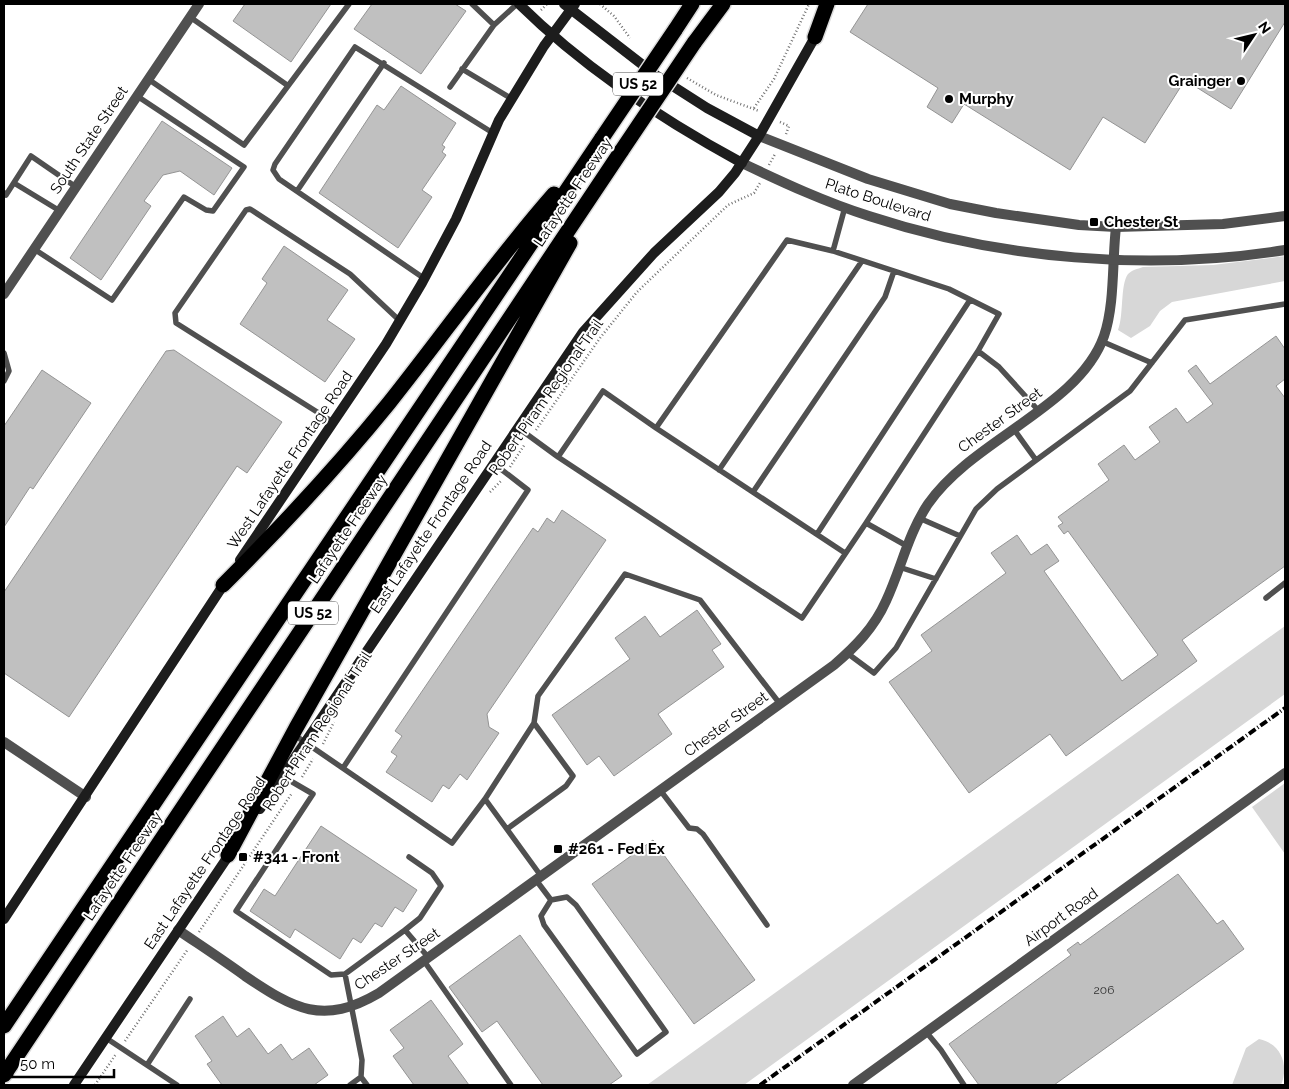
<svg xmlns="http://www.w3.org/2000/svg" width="1289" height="1089" font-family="Raleway,sans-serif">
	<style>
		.green { fill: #d7d7d7 }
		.building { fill: #c0c0c0; stroke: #949494 }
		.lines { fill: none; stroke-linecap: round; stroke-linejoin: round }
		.motorway-casing { stroke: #dbdbdb; stroke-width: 18 }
		.path { stroke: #727272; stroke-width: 2.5; stroke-dasharray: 1 2.5; stroke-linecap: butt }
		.service { stroke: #505050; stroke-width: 5.5 }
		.minor { stroke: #505050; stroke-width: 10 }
		.tertiary { stroke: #505050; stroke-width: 10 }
		.secondary { stroke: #1d1d1d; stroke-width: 10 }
		.motorway { stroke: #000; stroke-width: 15 }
		.rail { stroke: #000; stroke-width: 4; stroke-dasharray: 8 2.5 1 2.5; stroke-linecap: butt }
		.motorway-bridge-casing { stroke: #dbdbdb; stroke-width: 18; stroke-linecap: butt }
		.motorway-bridge { stroke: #000; stroke-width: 15 }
		.poi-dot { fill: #000; stroke: #fff; stroke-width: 2 }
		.labels { text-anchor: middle; stroke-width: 4; stroke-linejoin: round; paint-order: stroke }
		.number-label { font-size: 12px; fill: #303030 }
		.shield { fill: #fff; stroke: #4c4c4c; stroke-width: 1 }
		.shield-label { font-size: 14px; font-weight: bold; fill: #000 }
		.poi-label { font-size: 15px; font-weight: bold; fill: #000; stroke: #fff; text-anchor: start }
		.street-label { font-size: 15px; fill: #000; stroke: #fff }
	</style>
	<rect width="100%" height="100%" fill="#fff"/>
	<path class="green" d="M 1285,256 L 1285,281 L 1172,302 L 1160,311 L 1150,326 L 1131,338 L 1118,330 C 1124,315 1120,285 1128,274 C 1132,270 1137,269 1143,267 L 1213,265 Z
		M 1285,626 L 1285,694 L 744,1085 L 647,1085 Z
		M 1285,783 L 1285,854 L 1252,807 Z
		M 1259,1039 C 1282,1044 1289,1066 1281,1085 L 1232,1085 L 1246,1048 Z"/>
	<path class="building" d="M 245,4 L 331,4 L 291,62 L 233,21 Z
		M 372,4 L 455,4 L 466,11 L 421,74 L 354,29 Z
		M 868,4 L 1285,4 L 1285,22 L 1231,109 L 1185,80 L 1145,143 L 1103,117 L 1070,170 L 964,104 L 952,123 L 927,107 L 938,88 L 850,32 Z
		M 401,86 L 456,123 L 442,145 L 445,147 L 442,152 L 446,155 L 422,190 L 432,197 L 398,248 L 319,193 L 377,105 L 384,110 Z
		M 162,121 L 232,168 L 214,195 L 180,171 L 163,175 L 144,201 L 151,206 L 101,280 L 70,258 Z
		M 284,246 L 348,290 L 327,320 L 355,339 L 325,382 L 240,324 L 267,283 L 262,279 Z
		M 1276,336 L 1285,349 L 1285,379 L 1276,386 L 1285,398 L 1285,566 L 1182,640 L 1197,661 L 1066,756 L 1050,734 L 969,793 L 889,682 L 932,651 L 921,635 L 1006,573 L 991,553 L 1017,535 L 1031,555 L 1047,544 L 1059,561 L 1044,571 L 1122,681 L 1158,655 L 1068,531 L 1064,534 L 1058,526 L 1063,523 L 1058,517 L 1109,480 L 1098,464 L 1124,445 L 1135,460 L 1160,442 L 1149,427 L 1176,408 L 1187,423 L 1213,404 L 1188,371 L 1196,365 L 1210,384 Z
		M 174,350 L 282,422 L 247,473 L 237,466 L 69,717 L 4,673 L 4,592 L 166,351 Z
		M 42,370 L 91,403 L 33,489 L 30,487 L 4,527 L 4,426 Z
		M 562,510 L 606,540 L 487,714 L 489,727 L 499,733 L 467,780 L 460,774 L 449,789 L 443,785 L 432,802 L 386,772 L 397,756 L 391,752 L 402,736 L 395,731 L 533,528 L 538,532 L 547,518 L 554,523 Z
		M 697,610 L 721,644 L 712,650 L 724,667 L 658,714 L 672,734 L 614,776 L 599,756 L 587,765 L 552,715 L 630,659 L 615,638 L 645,616 L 660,637 Z
		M 321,826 L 417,890 L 403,912 L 395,907 L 382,927 L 375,923 L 361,943 L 353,938 L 340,959 L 295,929 L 290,938 L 250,911 L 264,889 L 275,896 Z
		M 653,840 L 755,980 L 694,1024 L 592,884 Z
		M 1178,874 L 1217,924 L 1223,920 L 1244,949 L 1054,1085 L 979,1085 L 949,1044 L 1071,955 L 1067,950 L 1078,942 L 1080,945 Z
		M 520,935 L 622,1076 L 609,1085 L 543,1085 L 497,1021 L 482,1032 L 449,987 Z
		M 431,1000 L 463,1044 L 448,1056 L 469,1085 L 414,1085 L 393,1056 L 404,1048 L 390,1030 Z
		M 223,1016 L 237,1037 L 249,1028 L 268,1054 L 281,1044 L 292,1060 L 309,1048 L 328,1075 L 314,1085 L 222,1085 L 207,1064 L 212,1061 L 195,1036 Z"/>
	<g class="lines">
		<g class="motorway-casing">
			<path id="motorway" d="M 675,30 L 692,4
				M 815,37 L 827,4
				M 694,43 L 723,4
				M 223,585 C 281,527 337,467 389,403 C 444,334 495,261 554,194
				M 228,855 L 296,728 L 570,243
				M 4,1026 L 602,138
				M 4,1075 L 622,150"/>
		</g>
		<path class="path" d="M 600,4 L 614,16 L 630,38
			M 541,10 L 547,4
			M 687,78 L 716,95 L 759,111
			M 754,108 L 774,79 L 809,4
			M 780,122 L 789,126 L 786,134
			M 769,165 L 775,154
			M 536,430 L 600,338 L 637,292 L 728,205 L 754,193 L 760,183
			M 510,467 L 525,444
			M 490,492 L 502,480
			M 323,744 L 334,722
			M 302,777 L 313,759
			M 199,932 L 292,793
			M 125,1041 L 188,949
			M 95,1085 L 116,1054"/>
		<path class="service" d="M 190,17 L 287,85
			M 494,25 L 517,4
			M 462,69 L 512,99
			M 148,79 L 244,145 L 349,4
			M 450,87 L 494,25 L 472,4
			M 14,183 L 60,211
			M 297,191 L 384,63
			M 4,193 L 6,195 L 31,156 L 76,187
			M 845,207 L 833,251 L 787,240 L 656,428 L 603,391 L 558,457 L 802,618 L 866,523
			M 34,249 L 112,300 L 184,197 L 206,210 L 213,211 L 244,167 L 137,96
			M 833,251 L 949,289 L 999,314 L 978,351 L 999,367 L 1038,410
			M 425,279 L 279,179 L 273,170 L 275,164 L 355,47 L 493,133
			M 1101,341 L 1152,363
			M 4,353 L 9,371 L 4,381
			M 333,422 L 176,323 L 175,313 L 246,210 L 250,209 L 350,274 L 400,321
			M 517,427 L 558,457
			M 656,428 L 845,553
			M 1013,428 L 1036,460
			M 719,470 L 862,261
			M 753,492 L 885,297 L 894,271
			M 919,518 L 960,536
			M 817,534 L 970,300
			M 907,546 L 866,523 L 978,351
			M 899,567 L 936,579
			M 1266,598 L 1285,583
			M 847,653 L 874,673 L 896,648 L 976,509 L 997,489 L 1130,391 L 1185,320 L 1285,304
			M 293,734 L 452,843 L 485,799 L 541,876
			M 343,768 L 528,490 L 493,463
			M 282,776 L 313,794 L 236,911 L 331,975 L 345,974 L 405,930
			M 660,790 L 689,828 L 697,829 L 703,834 L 767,925
			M 485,799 L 534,723 L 538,696 L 625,574 L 700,600 L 780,704
			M 507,829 L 566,786 L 573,776 L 534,723
			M 409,857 L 432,873 L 441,886 L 420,918 L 405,930 L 428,957
			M 536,880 L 551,900 L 541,916 L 544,925 L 637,1054 L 666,1032 L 576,905 L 567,897 L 551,900
			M 424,961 L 511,1085
			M 345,974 L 362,1060 L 361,1077 L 350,1085
			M 927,1033 L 941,1050 L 964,1085
			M 106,1038 L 177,1085
			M 147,1065 L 190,999
			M 361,1077 L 367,1085"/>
		<path class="minor" d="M 4,294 L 199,4
			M 4,742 L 86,797
			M 178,930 C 200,945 223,960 245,976 C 294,1009 323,1026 379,993 L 834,665 C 855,647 874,628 886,601 C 901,569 908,534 928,504 C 973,439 1079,407 1104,336 C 1115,304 1112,261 1116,227"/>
		<path class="tertiary" d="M 759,136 L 868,179 L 950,204 L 996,213 L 1079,225 L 1116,227 L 1223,224 L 1285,216
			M 742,163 C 784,183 825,202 869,216 C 1000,259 1148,272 1285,250
			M 853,1085 L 1285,773"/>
		<path class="secondary" d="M 519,4 C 585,69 661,119 742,163
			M 564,4 L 657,76 L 707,108 L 759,136
			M 240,560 L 386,344 L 422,283 L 456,219 L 499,120 L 544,46 L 575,4
			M 260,809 L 583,332 L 654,253 L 719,192 L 735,173 L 759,136 L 815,37
			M 4,919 L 226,581
			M 74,1085 L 231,852"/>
		<use href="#motorway" class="motorway"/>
		<path class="rail" d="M 760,1085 L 1285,708"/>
		<g class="motorway-bridge-casing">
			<path id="motorway-bridge" d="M 602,138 L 675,30
				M 622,150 L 694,43"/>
		</g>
		<use href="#motorway-bridge" class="motorway-bridge"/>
	</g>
	<g class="poi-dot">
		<circle cx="1241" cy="81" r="5"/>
		<circle cx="949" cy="99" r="5"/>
		<rect x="1089" y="217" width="10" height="10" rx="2.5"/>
		<rect x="553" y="844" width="10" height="10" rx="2.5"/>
		<rect x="238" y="852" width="10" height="10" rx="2.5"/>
	</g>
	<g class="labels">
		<g class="number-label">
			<text x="1104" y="994">206</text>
		</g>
		<g class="shield">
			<rect x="613" y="72.5" width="50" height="23" rx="4"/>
			<rect x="288" y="601.5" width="50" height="23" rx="4"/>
		</g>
		<g class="shield-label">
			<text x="638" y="89">US 52</text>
			<text x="313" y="618">US 52</text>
		</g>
		<g class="poi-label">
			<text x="1231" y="86" text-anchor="end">Grainger</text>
			<text x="959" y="104">Murphy</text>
			<text x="1104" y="227">Chester St</text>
			<text x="568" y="854">#261 - Fed Ex</text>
			<text x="253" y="862">#341 - Front</text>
		</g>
		<g class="street-label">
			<text transform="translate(89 140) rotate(-56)" y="5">South State Street</text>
			<text transform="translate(573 192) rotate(-56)" y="5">Lafayette Freeway</text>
			<text transform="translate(878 200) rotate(18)" y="5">Plato Boulevard</text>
			<text transform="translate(546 397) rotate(-55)" y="5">Robert Piram Regional Trail</text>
			<text transform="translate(1000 420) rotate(-36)" y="5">Chester Street</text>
			<text transform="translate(290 460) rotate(-56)" y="5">West Lafayette Frontage Road</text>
			<text transform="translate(431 527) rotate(-56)" y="5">East Lafayette Frontage Road</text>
			<text transform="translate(348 529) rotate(-56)" y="5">Lafayette Freeway</text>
			<text transform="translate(726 724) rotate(-36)" y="5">Chester Street</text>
			<text transform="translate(317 731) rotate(-57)" y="5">Robert Piram Regional Trail</text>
			<text transform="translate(205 863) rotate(-56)" y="5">East Lafayette Frontage Road</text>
			<text transform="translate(123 866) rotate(-56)" y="5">Lafayette Freeway</text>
			<text transform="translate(1061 917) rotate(-36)" y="5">Airport Road</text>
			<text transform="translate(397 959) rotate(-34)" y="5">Chester Street</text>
		</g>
	</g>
	<rect width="1289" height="1089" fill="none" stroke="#000000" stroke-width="10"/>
	<g transform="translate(1254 35) rotate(55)" stroke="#ffffff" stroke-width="4" paint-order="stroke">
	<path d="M0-4L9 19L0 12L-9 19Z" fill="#000000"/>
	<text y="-8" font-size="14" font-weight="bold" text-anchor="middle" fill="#000000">N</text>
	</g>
	<path d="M12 1069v8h102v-8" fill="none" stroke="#000000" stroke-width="2.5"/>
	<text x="20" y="1069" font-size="15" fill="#000000" stroke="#ffffff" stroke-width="4" paint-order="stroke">50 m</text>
</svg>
